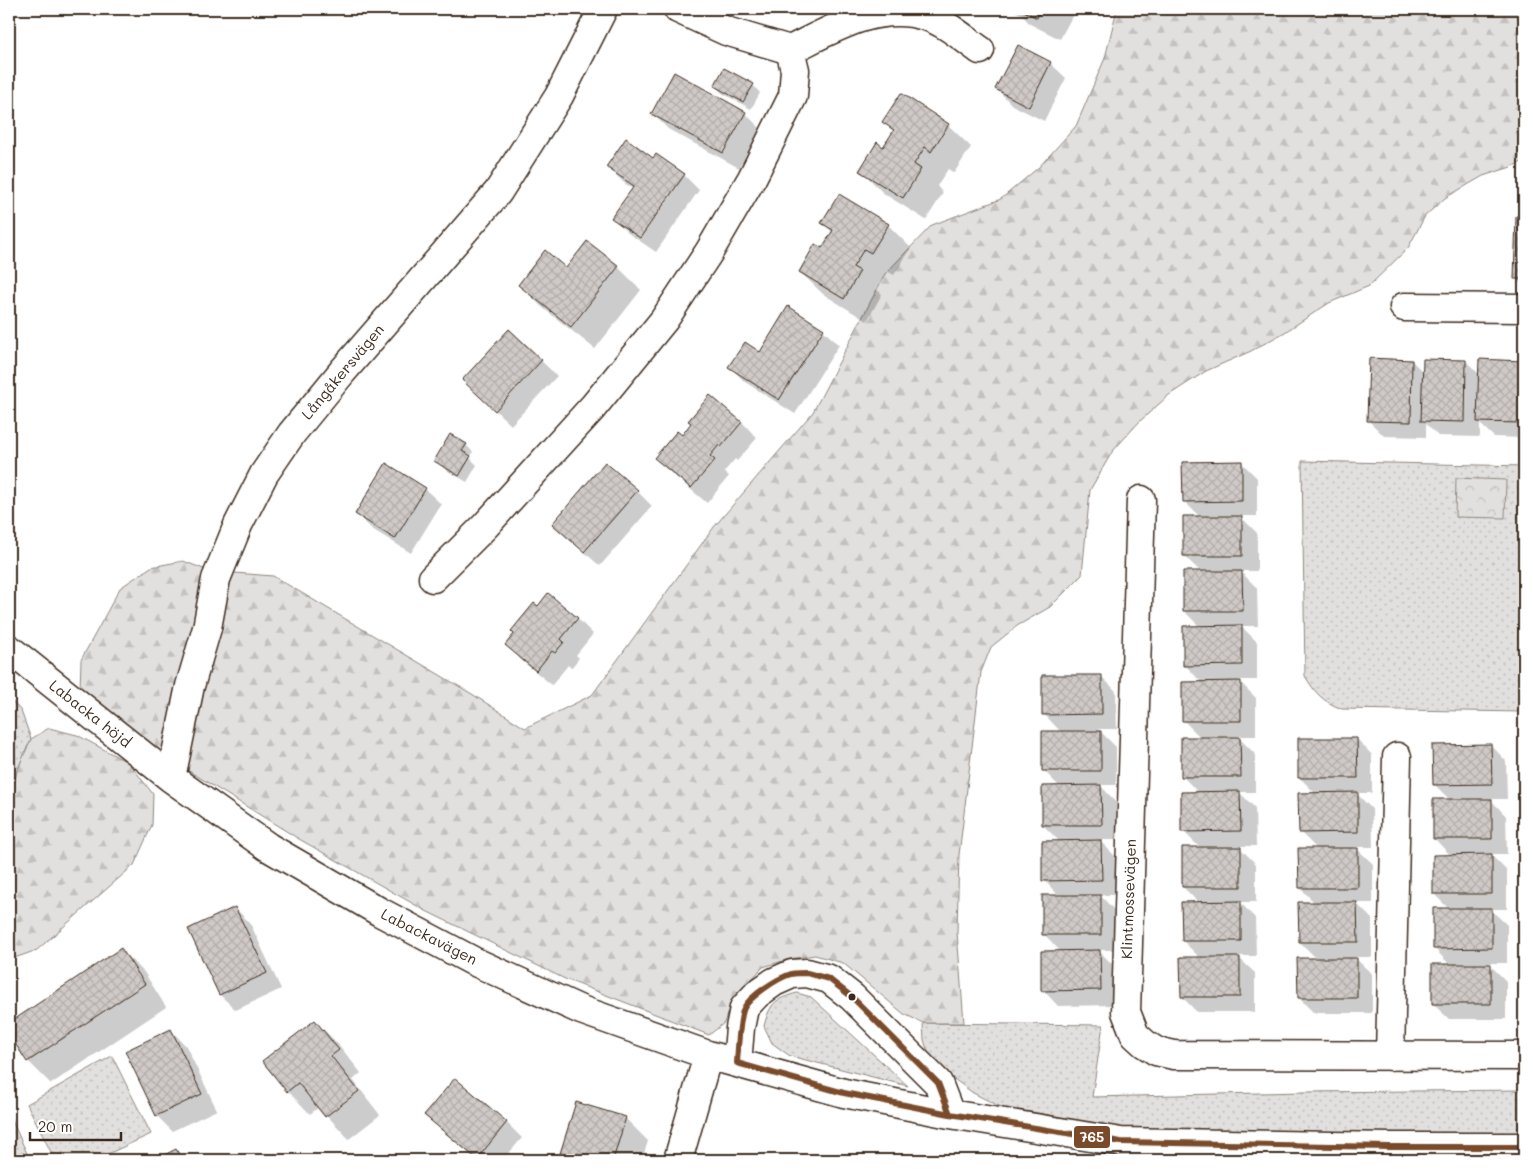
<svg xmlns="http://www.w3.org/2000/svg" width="1533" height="1169" font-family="Mali,sans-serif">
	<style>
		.grass { fill: url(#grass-dots); stroke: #8e857e }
		.forest { fill: url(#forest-firs); stroke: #8e857e }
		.park { fill: url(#park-crowns); stroke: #8e857e }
		.shadow { fill: #0003 }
		.building { fill: url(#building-cross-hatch); stroke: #3b2a1e }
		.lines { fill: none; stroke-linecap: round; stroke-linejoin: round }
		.minor-casing { stroke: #3b2a1e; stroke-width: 31 }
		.minor { stroke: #fff; stroke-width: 28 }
		.bus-1-casing { stroke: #fff; stroke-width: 10 }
		.bus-1 { stroke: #7a4b2a; stroke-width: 6 }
		.bus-dot { fill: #3b2a1e; stroke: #fff; stroke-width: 2 }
		.labels { text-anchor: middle; stroke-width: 4.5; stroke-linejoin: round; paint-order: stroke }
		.street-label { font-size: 15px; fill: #3b2a1e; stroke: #fff }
		.line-badge { stroke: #fff; stroke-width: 2 }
		.badge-label { font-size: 14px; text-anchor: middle; font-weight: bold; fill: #fff }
	</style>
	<defs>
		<pattern id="grass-dots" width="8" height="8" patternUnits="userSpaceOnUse" patternTransform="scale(1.25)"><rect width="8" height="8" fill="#e2e0de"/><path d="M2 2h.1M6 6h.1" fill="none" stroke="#c3c0be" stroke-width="1.8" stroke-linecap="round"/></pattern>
		<pattern id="forest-firs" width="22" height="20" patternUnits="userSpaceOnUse" patternTransform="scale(1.25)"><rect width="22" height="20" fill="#e2e0de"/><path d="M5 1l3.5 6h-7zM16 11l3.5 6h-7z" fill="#c3c0be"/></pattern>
		<pattern id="park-crowns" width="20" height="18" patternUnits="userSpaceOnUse" patternTransform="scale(1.25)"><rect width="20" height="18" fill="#e2e0de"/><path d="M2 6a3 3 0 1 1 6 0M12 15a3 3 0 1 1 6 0" fill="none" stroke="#c3c0be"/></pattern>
		<pattern id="building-cross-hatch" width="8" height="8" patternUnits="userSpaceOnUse" patternTransform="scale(1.25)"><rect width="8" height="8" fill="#cfcac7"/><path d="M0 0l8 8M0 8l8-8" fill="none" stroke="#b3aeaa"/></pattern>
	</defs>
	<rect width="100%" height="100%" fill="#fff"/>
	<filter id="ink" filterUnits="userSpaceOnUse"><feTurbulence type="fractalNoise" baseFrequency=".02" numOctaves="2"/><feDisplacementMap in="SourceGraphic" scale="10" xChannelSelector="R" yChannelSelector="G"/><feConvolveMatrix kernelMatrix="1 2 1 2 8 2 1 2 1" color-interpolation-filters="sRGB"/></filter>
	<g filter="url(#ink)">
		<path class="grass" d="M 1302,461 L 1524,466 L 1524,712 L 1342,709 C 1322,701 1316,694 1305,676 Z
			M 9,698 L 21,711 L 31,739 L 17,771 L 9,806 Z
			M 797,993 L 811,997 L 908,1086 L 790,1056 L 772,1043 L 764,1026 C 770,1003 775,999 797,993 Z
			M 923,1023 L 1103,1025 L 1092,1097 L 1304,1092 L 1524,1090 L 1524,1144 L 1187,1134 L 1076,1125 L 1009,1111 L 973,1093 L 939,1068 L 929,1056 L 924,1040 Z
			M 112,1056 L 151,1134 L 95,1160 L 55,1160 L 27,1104 Z
			M 9,1114 L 30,1160 L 9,1160 Z"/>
		<path class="forest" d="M 1117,9 L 1524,9 L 1524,161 L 1511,167 L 1483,176 L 1445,198 L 1425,216 L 1408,248 L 1369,286 L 1329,303 L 1285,332 L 1251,351 L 1206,371 L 1169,395 L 1139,422 L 1112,452 L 1090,490 L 1082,575 L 1050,607 L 1017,626 L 991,647 L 981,672 L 959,855 L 957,932 L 964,1023 L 923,1023 L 904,1014 L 843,963 L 815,955 L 789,959 L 763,967 L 732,1000 L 724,1023 L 709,1035 L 565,979 L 426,911 L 299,839 L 150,747 L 80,690 L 81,660 L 120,588 L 151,567 L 183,561 L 209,571 L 273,576 L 472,694 L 525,728 L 592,695 L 714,527 L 813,412 L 885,274 L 932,225 L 1001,199 L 1039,167 L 1076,126 L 1105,58 Z
			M 49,728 L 77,735 L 129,763 L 153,794 L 152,825 L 134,865 L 37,950 L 9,960 L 9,806 L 17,771 L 31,739 Z"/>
		<path class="park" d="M 1456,478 L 1506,480 L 1505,518 L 1455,517 Z"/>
		<path class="shadow" d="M 1010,9 L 1076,9 L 1060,39 L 1030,24 L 1021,14 Z
			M 1050,63 L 1066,78 L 1044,121 L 1012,105 L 997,89 Z
			M 753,85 L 760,93 L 751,109 L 722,93 L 715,86 Z
			M 652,113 L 745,113 L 760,128 L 739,168 L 668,129 Z
			M 884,122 L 948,125 L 971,147 L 954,173 L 948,169 L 937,186 L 943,193 L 926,220 L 883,193 L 861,170 L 884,148 L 894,132 Z
			M 608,167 L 684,175 L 699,190 L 656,252 L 628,233 L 613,218 L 633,189 L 623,182 Z
			M 1517,217 L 1524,217 L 1524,287 L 1515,278 Z
			M 823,223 L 888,225 L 911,248 L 894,275 L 887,271 L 876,289 L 882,294 L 867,321 L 823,294 L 800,272 L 822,250 L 833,233 Z
			M 618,267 L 641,290 L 595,349 L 542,307 L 519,285 L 566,269 Z
			M 788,308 L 823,330 L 839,345 L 795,414 L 745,382 L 730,367 L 760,353 Z
			M 509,330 L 557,376 L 511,425 L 479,395 Z
			M 1412,361 L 1424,373 L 1466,361 L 1480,375 L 1522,362 L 1524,365 L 1524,438 L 1494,437 L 1480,424 L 1480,437 L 1438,436 L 1426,424 L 1426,437 L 1384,436 L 1368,420 Z
			M 742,422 L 757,438 L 737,461 L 735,459 L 724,472 L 729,476 L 707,503 L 671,473 L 656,458 L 682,437 Z
			M 466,445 L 473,452 L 470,458 L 477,465 L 467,482 L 443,468 L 435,460 Z
			M 1241,462 L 1257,478 L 1257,516 L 1240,516 L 1257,533 L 1257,571 L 1240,571 L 1257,588 L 1258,626 L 1241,626 L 1257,642 L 1257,680 L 1238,680 L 1256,698 L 1256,736 L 1237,736 L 1255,754 L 1255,792 L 1239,792 L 1255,808 L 1256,846 L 1238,846 L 1256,864 L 1256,902 L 1240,902 L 1255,918 L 1256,956 L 1237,956 L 1255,973 L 1255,1012 L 1197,1012 L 1182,997 L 1200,958 L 1183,941 L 1199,903 L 1183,887 L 1200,848 L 1183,831 L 1199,793 L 1183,777 L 1201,738 L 1184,721 L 1202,683 L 1185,665 L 1200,627 L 1184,611 L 1202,573 L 1184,556 L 1200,517 L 1184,501 Z
			M 425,489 L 441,504 L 411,553 L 372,529 L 356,514 Z
			M 637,491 L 652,506 L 600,566 L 569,539 L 554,524 Z
			M 548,595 L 578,619 L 593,634 L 576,655 L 579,658 L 571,668 L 568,665 L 552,685 L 522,661 L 507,645 Z
			M 1101,676 L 1116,691 L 1117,729 L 1098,729 L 1116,747 L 1116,785 L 1100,785 L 1116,802 L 1117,840 L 1099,840 L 1116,857 L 1117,895 L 1100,895 L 1116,912 L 1116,950 L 1098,950 L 1115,967 L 1116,1005 L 1058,1006 L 1043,990 L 1061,952 L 1044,934 L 1059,896 L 1044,880 L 1060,842 L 1043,825 L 1060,787 L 1043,770 L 1061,732 L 1044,714 Z
			M 1357,739 L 1372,755 L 1372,793 L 1356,793 L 1372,809 L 1373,847 L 1355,847 L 1373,864 L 1373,903 L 1356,903 L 1372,919 L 1372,957 L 1354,957 L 1372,974 L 1372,1013 L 1314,1013 L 1299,998 L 1317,959 L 1300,942 L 1316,904 L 1300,888 L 1317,849 L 1300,832 L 1316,794 L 1300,778 Z
			M 1491,745 L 1506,761 L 1507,799 L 1490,799 L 1506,816 L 1507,854 L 1490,854 L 1507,871 L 1507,909 L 1490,909 L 1507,925 L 1507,963 L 1488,963 L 1506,981 L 1506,1019 L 1449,1019 L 1433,1004 L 1451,966 L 1434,948 L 1450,910 L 1434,894 L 1451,856 L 1434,838 L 1450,800 L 1434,784 Z
			M 235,908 L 250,923 L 281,989 L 236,1010 L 220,995 L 190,930 Z
			M 121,950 L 144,972 L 166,1007 L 51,1084 L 28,1061 L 9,1032 L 9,1025 Z
			M 315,1021 L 338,1044 L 361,1073 L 353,1080 L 380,1115 L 349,1139 L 319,1107 L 310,1114 L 288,1091 Z
			M 171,1030 L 186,1046 L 217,1110 L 172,1131 L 157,1116 Z
			M 455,1080 L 507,1123 L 522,1138 L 503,1160 L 477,1160 L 441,1130 L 426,1115 Z
			M 577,1103 L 625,1118 L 648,1141 L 642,1160 L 560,1160 Z
			M 176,1151 L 185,1160 L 158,1160 Z"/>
		<path class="building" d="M 1020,9 L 1041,9 L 1037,18 Z
			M 1018,45 L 1051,62 L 1029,107 L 995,89 Z
			M 724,68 L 754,84 L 743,102 L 714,86 Z
			M 674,72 L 746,112 L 723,153 L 651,114 Z
			M 901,93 L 949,124 L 931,152 L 925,147 L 914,164 L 921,169 L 903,198 L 859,171 L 877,142 L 883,147 L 894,130 L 882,122 Z
			M 626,138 L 653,158 L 656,154 L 685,174 L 640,238 L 611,218 L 634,186 L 606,167 Z
			M 839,194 L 889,224 L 871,253 L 864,249 L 853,267 L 860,271 L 844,299 L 799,272 L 815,244 L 822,248 L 833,230 L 821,223 Z
			M 1516,216 L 1524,216 L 1524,279 L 1514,279 Z
			M 587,241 L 619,266 L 571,327 L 518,285 L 545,250 L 566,268 Z
			M 788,306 L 824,329 L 779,400 L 728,367 L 745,342 L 760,352 Z
			M 509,329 L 542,360 L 495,411 L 462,380 Z
			M 1369,358 L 1412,360 L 1411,422 L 1367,421 Z
			M 1423,359 L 1466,360 L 1465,422 L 1421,421 Z
			M 1479,359 L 1522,361 L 1521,423 L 1477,422 Z
			M 710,395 L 742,422 L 721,447 L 719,445 L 710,456 L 715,460 L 691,488 L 654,458 L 677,431 L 682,435 L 691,423 L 688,421 Z
			M 450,434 L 467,444 L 462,451 L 471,456 L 459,476 L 434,461 Z
			M 1242,461 L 1242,501 L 1183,502 L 1182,462 Z
			M 605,462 L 638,490 L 584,552 L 552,524 Z
			M 386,463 L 426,488 L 395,539 L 355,514 Z
			M 1183,516 L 1242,516 L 1242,556 L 1183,556 Z
			M 1183,571 L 1242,571 L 1243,611 L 1183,611 Z
			M 548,593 L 578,618 L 561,639 L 564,642 L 555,653 L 552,651 L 536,671 L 505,645 L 514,634 L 511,631 L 534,603 L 538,606 Z
			M 1242,625 L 1242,665 L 1183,666 L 1183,626 Z
			M 1042,675 L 1102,675 L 1102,714 L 1042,715 Z
			M 1241,681 L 1241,721 L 1182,721 L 1182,682 Z
			M 1042,731 L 1101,731 L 1101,771 L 1042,771 Z
			M 1181,737 L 1240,737 L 1241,777 L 1181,777 Z
			M 1298,738 L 1357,738 L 1358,778 L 1298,778 Z
			M 1491,744 L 1492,784 L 1433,785 L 1432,745 Z
			M 1101,785 L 1102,825 L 1042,825 L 1042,786 Z
			M 1240,791 L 1241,831 L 1181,832 L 1181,792 Z
			M 1358,792 L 1358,832 L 1299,833 L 1298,793 Z
			M 1433,799 L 1492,799 L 1492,839 L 1433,839 Z
			M 1101,840 L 1102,880 L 1042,881 L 1042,841 Z
			M 1182,847 L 1241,847 L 1241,887 L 1182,887 Z
			M 1298,848 L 1358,848 L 1358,888 L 1299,888 Z
			M 1492,854 L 1492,894 L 1433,894 L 1433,855 Z
			M 1042,895 L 1101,895 L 1101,935 L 1042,935 Z
			M 1241,901 L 1241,941 L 1182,941 L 1181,902 Z
			M 1298,902 L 1357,902 L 1358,942 L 1299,942 Z
			M 235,907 L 267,973 L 219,995 L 188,929 Z
			M 1433,908 L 1492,908 L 1492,948 L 1433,949 Z
			M 121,948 L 145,984 L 27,1062 L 9,1034 L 9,1023 Z
			M 1100,950 L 1101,990 L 1041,991 L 1041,951 Z
			M 1180,957 L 1240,957 L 1240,997 L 1181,997 Z
			M 1297,958 L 1357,958 L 1357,998 L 1298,998 Z
			M 1432,964 L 1491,964 L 1491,1004 L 1432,1004 Z
			M 315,1020 L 339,1050 L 331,1056 L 359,1091 L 325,1117 L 298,1083 L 287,1092 L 262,1061 Z
			M 171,1029 L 202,1094 L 156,1116 L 125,1051 Z
			M 455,1078 L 507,1122 L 477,1159 L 424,1115 Z
			M 576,1102 L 626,1117 L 613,1160 L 558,1160 Z
			M 176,1149 L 182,1160 L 155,1160 Z"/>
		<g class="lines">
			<g class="minor-casing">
				<path id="minor" d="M 678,9 L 726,31 L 790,50 C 831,30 877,1 925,16 C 945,22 963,38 980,50
					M 1404,307 L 1524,308
					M 1141,500 L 1126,1012 L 1135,1035 L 1145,1044 L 1156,1051 L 1174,1055 L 1524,1056
					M 433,578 L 485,526 L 593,407 L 664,320 L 709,252 L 752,178 L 793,96 L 795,70 L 790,50
					M 9,649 L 171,778 L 268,847 L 380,912 L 473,961 L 581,1010 L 708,1055 L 844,1093 L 950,1114 L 1121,1142 L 1389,1147 L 1524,1147
					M 171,778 L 190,686 L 207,628 L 216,579 L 238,525 L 264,474 L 292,433 L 342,372 L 498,192 L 559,96 L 603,9
					M 1390,1056 L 1397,757
					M 737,1063 L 740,1028 L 744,1008 L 757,994 L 774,982 L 792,974 L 807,973 L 829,979 L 852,997 L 938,1083 L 950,1114
					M 678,1160 L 708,1055"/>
			</g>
			<use href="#minor" class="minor"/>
			<g class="bus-1-casing">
				<path id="bus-1" d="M 807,973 L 829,979 L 852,997 L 938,1083 L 950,1114 L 844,1093 L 737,1063 C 738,1050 739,1019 744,1008 C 750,996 778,978 791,974 C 796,973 802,973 807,973 Z
					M 950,1114 L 1121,1142 L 1389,1147 L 1524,1147"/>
			</g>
			<use href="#bus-1" class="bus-1"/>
		</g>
	</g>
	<circle class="bus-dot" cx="852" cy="997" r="4.5"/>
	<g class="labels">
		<g class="street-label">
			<text transform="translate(343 372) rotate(-50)" y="5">Långåkersvägen</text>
			<text transform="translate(90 714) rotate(38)" y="5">Labacka höjd</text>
			<text transform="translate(1129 899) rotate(-88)" y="5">Klintmossevägen</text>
			<text transform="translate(429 937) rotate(27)" y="5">Labackavägen</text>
		</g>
	</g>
	<rect class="line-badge" x="1073" y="1125" width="38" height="24" rx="5" fill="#7a4b2a"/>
	<g class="badge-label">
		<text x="1092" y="1142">765</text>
	</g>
	<rect width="1533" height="1169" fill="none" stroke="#fff" stroke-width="30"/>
	<rect x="15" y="15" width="1503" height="1139" fill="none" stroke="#3b2a1e" stroke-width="2" filter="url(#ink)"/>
	<path d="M30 1132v8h91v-8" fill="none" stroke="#3b2a1e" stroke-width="2.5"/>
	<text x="38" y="1132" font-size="15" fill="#3b2a1e" stroke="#ffffff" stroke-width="4" paint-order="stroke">20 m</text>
</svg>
